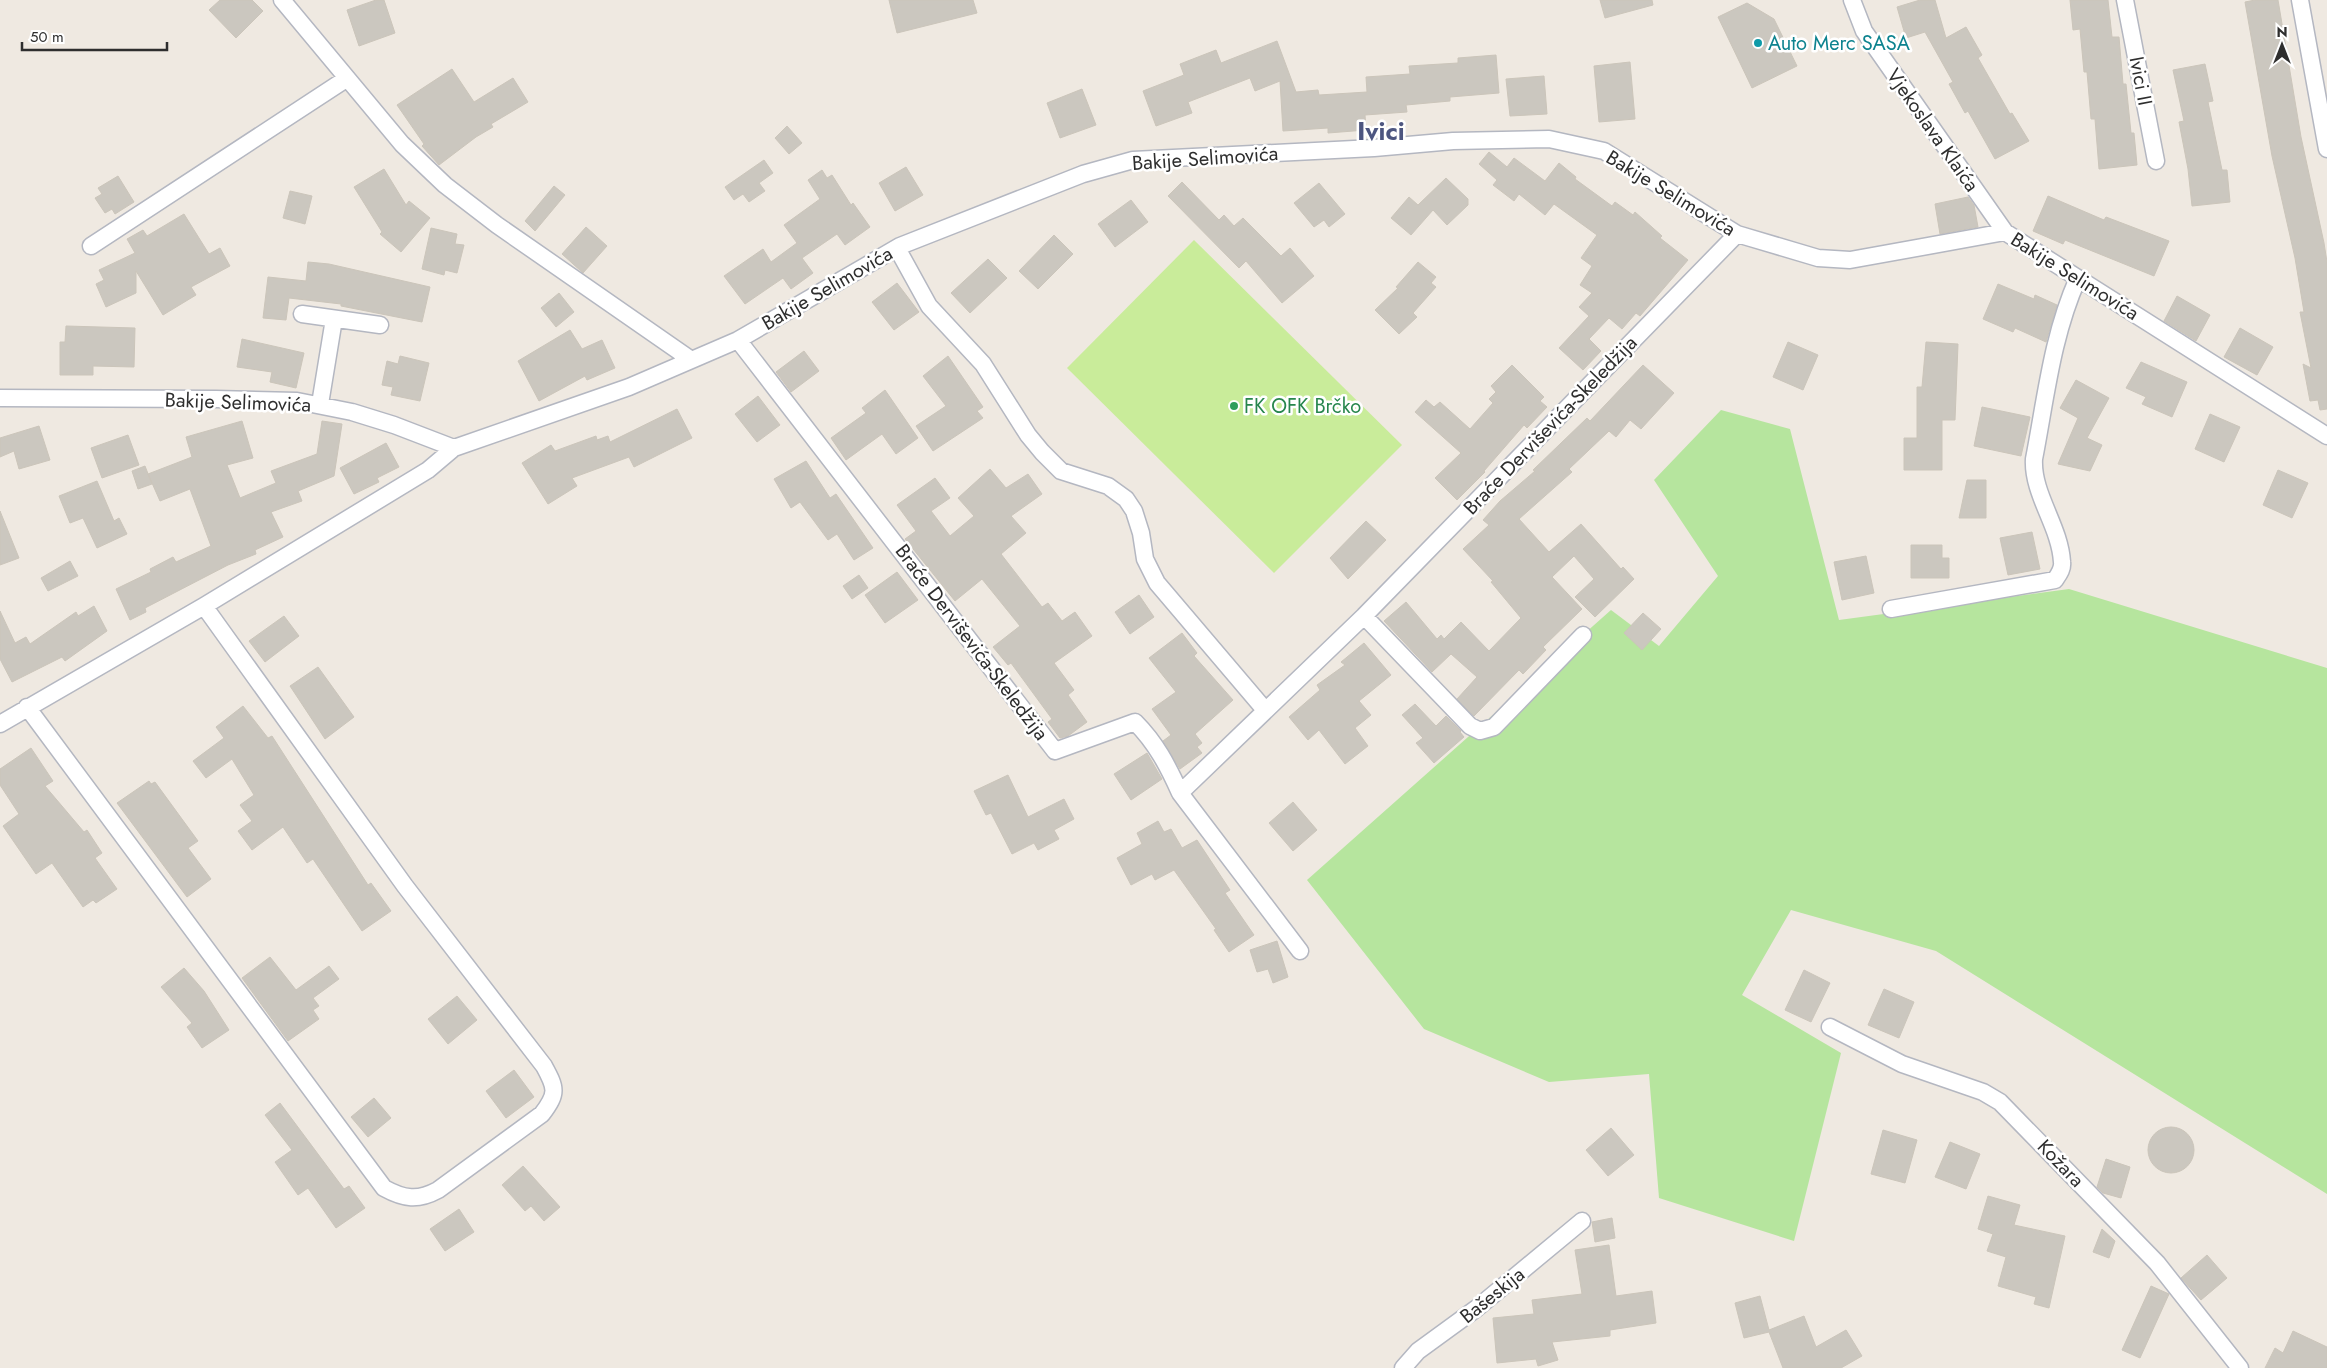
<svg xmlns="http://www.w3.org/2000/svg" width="2327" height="1368" font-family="Jost,sans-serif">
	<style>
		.green { fill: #b6e59e }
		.pitch { fill: #c9ec9a }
		.building { fill: #cbc7bf; stroke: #cbc5ba }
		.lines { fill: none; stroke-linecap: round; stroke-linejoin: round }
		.street-casing { stroke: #b4b7c1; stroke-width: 19 }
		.street { stroke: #fff; stroke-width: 16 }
		.culture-dot { fill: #0f9aa8; stroke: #fff; stroke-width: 2 }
		.leisure-dot { fill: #2e9e5b; stroke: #fff; stroke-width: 2 }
		.labels { text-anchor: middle; stroke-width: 5; stroke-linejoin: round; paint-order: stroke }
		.culture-label { font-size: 20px; fill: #0d838f; stroke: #fff; text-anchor: start }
		.street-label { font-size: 20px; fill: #2e2e2e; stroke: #fff }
		.leisure-label { font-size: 20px; fill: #27864d; stroke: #fff; text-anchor: start }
		.district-label { font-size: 25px; font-weight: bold; fill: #4d5680; stroke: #fff }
	</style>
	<rect width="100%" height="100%" fill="#efe9e1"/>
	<path class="green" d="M 1721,410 L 1790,429 L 1839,620 L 2069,589 L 2327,668 L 2327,1194 L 1936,951 L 1791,910 L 1742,995 L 1841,1053 L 1794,1241 L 1659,1198 L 1649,1074 L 1549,1082 L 1424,1029 L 1307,880 L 1611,610 L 1659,646 L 1718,576 L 1654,480 Z"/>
	<path class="pitch" d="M 1194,240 L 1402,445 L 1274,573 L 1067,368 Z"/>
	<path class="building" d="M 220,0 L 252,0 L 263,11 L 236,38 L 209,10 Z
		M 376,0 L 384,0 L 395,33 L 359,46 L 347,10 Z
		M 889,0 L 973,0 L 977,13 L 897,33 Z
		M 1600,0 L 1652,0 L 1653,5 L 1605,18 Z
		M 1920,0 L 1935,0 L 1946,38 L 1966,27 L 1982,55 L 1978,58 L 2010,114 L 2012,113 L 2029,141 L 1995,159 L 1968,111 L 1965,113 L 1949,84 L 1953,82 L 1925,32 L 1906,38 L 1897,7 Z
		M 2070,0 L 2108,0 L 2112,37 L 2119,37 L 2123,84 L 2126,84 L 2131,133 L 2134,133 L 2137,165 L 2099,169 L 2095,119 L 2091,119 L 2087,72 L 2084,72 L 2080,29 L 2073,30 Z
		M 2255,0 L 2278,0 L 2301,137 L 2324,243 L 2327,262 L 2327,409 L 2320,410 L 2318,400 L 2310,401 L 2303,364 L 2311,368 L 2300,312 L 2304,312 L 2295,258 L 2272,156 L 2245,2 Z
		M 1747,3 L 1774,19 L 1797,66 L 1752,88 L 1718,17 Z
		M 1277,41 L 1296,92 L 1318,90 L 1319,95 L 1367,92 L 1366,77 L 1410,74 L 1409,66 L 1458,63 L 1458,58 L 1496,55 L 1499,93 L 1450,97 L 1450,101 L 1406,105 L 1407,112 L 1365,115 L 1366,130 L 1328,133 L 1328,128 L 1283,131 L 1280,81 L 1255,91 L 1250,78 L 1188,102 L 1192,113 L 1156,126 L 1143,91 L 1184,75 L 1180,64 L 1216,50 L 1221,63 Z
		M 1630,62 L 1635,119 L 1599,122 L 1594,66 Z
		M 2205,64 L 2213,101 L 2208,102 L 2222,170 L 2227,170 L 2230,202 L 2192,206 L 2188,169 L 2179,122 L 2184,121 L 2173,70 Z
		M 452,69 L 474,102 L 513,78 L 528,102 L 491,124 L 493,127 L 476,137 L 439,165 L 422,146 L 424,144 L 397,105 Z
		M 1544,76 L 1547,114 L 1510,116 L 1506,79 Z
		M 1082,89 L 1096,125 L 1060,138 L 1047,103 Z
		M 787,126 L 802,143 L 789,154 L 775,138 Z
		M 1489,152 L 1507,167 L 1514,158 L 1545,181 L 1559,163 L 1576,177 L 1575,179 L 1612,206 L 1615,202 L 1633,215 L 1635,212 L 1662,236 L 1660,238 L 1688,260 L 1640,316 L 1636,313 L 1622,329 L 1609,318 L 1589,339 L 1601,351 L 1583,370 L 1559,348 L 1589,316 L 1579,307 L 1592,293 L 1580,285 L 1592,266 L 1581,258 L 1597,235 L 1554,204 L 1545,215 L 1519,194 L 1514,201 L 1493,185 L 1497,180 L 1479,164 Z
		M 764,160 L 773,173 L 759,183 L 765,191 L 749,202 L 743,194 L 734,200 L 725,187 Z
		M 906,167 L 923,195 L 895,211 L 879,183 Z
		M 384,169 L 406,205 L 409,201 L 430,218 L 401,252 L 380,234 L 382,232 L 354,187 Z
		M 822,170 L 827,178 L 832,175 L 851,205 L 853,203 L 870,227 L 845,245 L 837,234 L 802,258 L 813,273 L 791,289 L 783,278 L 745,304 L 724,276 L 763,249 L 771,262 L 797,243 L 784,225 L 820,199 L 808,180 Z
		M 118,176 L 134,202 L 115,214 L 112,209 L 105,213 L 95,198 L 102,194 L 98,188 Z
		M 1446,178 L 1468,199 L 1468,205 L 1447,225 L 1433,210 L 1411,235 L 1391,218 L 1409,197 L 1418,205 Z
		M 1182,182 L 1219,220 L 1224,215 L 1234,226 L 1243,218 L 1281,256 L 1290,248 L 1314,276 L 1282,303 L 1246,261 L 1239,268 L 1168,196 Z
		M 1319,183 L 1345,214 L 1329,227 L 1324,220 L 1314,227 L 1294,203 Z
		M 554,186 L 565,195 L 535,231 L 525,221 Z
		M 290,191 L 312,196 L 305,224 L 283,218 Z
		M 2048,196 L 2104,220 L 2106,217 L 2169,241 L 2154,276 L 2065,240 L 2063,244 L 2033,231 Z
		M 1968,197 L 1974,205 L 1978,227 L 1940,234 L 1935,204 Z
		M 1131,200 L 1148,222 L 1115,247 L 1098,224 Z
		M 184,214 L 209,254 L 220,248 L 230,266 L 191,287 L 196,295 L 163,315 L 136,271 L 136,293 L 106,307 L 96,284 L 104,280 L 99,270 L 135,253 L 127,239 L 143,230 L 147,236 Z
		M 586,227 L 607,246 L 583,273 L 562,254 Z
		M 431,228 L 457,234 L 455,244 L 464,245 L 457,273 L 445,270 L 444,275 L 422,269 Z
		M 1054,235 L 1073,254 L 1038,289 L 1019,271 Z
		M 988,259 L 1007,278 L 970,313 L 951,293 Z
		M 308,262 L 329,264 L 430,287 L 422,322 L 341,306 L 341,304 L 289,298 L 286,320 L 263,318 L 268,277 L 306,281 Z
		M 1418,262 L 1436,277 L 1431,283 L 1436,287 L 1413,313 L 1417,317 L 1399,334 L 1375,310 L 1398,288 L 1396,287 Z
		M 897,283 L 919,312 L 894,330 L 872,302 Z
		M 1998,284 L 2034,299 L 2035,295 L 2057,305 L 2046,342 L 2015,328 L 2013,332 L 1983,319 Z
		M 559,293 L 574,312 L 556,327 L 541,308 Z
		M 2177,296 L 2210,315 L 2196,341 L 2164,321 Z
		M 66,326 L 135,328 L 134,367 L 93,366 L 93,375 L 60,375 L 60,342 L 65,342 Z
		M 2240,328 L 2273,347 L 2257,375 L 2224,357 Z
		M 570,330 L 582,349 L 602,340 L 615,368 L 587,380 L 585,376 L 539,401 L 518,361 Z
		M 242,339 L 304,353 L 296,388 L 270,382 L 272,372 L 237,367 Z
		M 1788,342 L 1818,355 L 1803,390 L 1773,377 Z
		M 1926,342 L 1958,344 L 1955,420 L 1942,420 L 1942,470 L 1904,470 L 1904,438 L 1917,438 L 1917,387 L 1922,387 Z
		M 804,351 L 819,371 L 791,392 L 776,372 Z
		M 400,356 L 429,363 L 420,401 L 391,395 L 393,387 L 382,385 L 387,361 L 398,364 Z
		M 948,356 L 983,407 L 977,411 L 983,418 L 933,451 L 916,426 L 946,406 L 923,376 Z
		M 2141,362 L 2187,382 L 2172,417 L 2142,404 L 2146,397 L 2126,388 Z
		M 1512,365 L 1544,397 L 1540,401 L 1547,407 L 1527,428 L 1524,425 L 1484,471 L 1485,472 L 1457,500 L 1435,478 L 1461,453 L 1415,412 L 1426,400 L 1434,407 L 1440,402 L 1470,429 L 1493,403 L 1489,399 L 1496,392 L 1491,386 Z
		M 1643,365 L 1674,393 L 1641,429 L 1630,420 L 1616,437 L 1609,431 L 1569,469 L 1572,472 L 1519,519 L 1549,552 L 1581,524 L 1621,569 L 1623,567 L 1634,579 L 1595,617 L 1575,597 L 1594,579 L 1574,556 L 1552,577 L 1582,609 L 1543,647 L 1546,650 L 1523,674 L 1519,670 L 1474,716 L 1457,699 L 1477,677 L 1451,654 L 1432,672 L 1384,621 L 1406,602 L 1437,639 L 1441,635 L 1444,639 L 1461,622 L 1489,651 L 1521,618 L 1491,582 L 1493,581 L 1463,549 L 1489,525 L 1483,520 L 1500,501 L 1535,471 L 1533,470 L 1587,418 L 1590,421 Z
		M 2076,380 L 2109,398 L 2087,438 L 2102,445 L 2090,471 L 2058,464 L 2078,418 L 2060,408 Z
		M 885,390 L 918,438 L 896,454 L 882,434 L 846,460 L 831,438 L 866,413 L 862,408 Z
		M 758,396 L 780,425 L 757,442 L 735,414 Z
		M 1982,407 L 2030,417 L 2021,456 L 1974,446 Z
		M 677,409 L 692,438 L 634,467 L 629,457 L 572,478 L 577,486 L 548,504 L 522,463 L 551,445 L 555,451 L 596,436 L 597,440 L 608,436 L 610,442 Z
		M 2210,414 L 2240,427 L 2224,462 L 2195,449 Z
		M 242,421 L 253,458 L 227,465 L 240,498 L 276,483 L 271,471 L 317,454 L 322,421 L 342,424 L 334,476 L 298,491 L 302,501 L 271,512 L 283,537 L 255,550 L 256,554 L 228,565 L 145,608 L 146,612 L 130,620 L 116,589 L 151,572 L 150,569 L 173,557 L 176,562 L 211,546 L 190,489 L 160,501 L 148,474 L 192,457 L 186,437 Z
		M 39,426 L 50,460 L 19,469 L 14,451 L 0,457 L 0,438 Z
		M 128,435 L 139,465 L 102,478 L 91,448 Z
		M 386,443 L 399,467 L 377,478 L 379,482 L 354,494 L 340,468 Z
		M 806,461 L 830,498 L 836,494 L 873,548 L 854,560 L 837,534 L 828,540 L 800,502 L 791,508 L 774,479 Z
		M 145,466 L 152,484 L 138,489 L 132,471 Z
		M 990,469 L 1006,488 L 1028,474 L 1042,494 L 1011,516 L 1026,533 L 1001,554 L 1042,607 L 1048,603 L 1062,621 L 1075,612 L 1092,636 L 1054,663 L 1074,690 L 1068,695 L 1087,722 L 1068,736 L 1060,738 L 1048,722 L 1052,719 L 1011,663 L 1008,665 L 993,647 L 1020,626 L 982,579 L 955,601 L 905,539 L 916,531 L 897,505 L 935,478 L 950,498 L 931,511 L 950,536 L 974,516 L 958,498 Z
		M 2278,470 L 2308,483 L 2292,518 L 2263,505 Z
		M 1967,480 L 1986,480 L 1986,518 L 1959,518 Z
		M 97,481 L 114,521 L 119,518 L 127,534 L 97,548 L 83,518 L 70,523 L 59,496 Z
		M 0,511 L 19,558 L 0,565 Z
		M 1366,521 L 1386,540 L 1348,579 L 1330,558 Z
		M 2032,532 L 2040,569 L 2008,575 L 2000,538 Z
		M 1911,545 L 1942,545 L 1942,558 L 1949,558 L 1949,578 L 1911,578 Z
		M 1866,556 L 1874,593 L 1842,600 L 1834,562 Z
		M 70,561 L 78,576 L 48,591 L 41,578 Z
		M 897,572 L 918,600 L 885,623 L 865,595 Z
		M 859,575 L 868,588 L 852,599 L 843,586 Z
		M 1139,595 L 1154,617 L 1130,634 L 1115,612 Z
		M 94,606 L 107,631 L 65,661 L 62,657 L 12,682 L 0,659 L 0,611 L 15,643 L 26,637 L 30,644 L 76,612 L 78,616 Z
		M 1643,613 L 1661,629 L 1642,650 L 1624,633 Z
		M 284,616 L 299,636 L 265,662 L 249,641 Z
		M 1182,633 L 1197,653 L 1194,656 L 1233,700 L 1195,734 L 1202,743 L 1197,747 L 1202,753 L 1180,769 L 1163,741 L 1171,735 L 1152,709 L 1176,692 L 1149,658 Z
		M 1364,643 L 1391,675 L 1359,701 L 1371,715 L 1355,728 L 1368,746 L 1345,764 L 1319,730 L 1308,740 L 1289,717 L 1320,690 L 1317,685 L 1345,665 L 1341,662 Z
		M 318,667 L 354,717 L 325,739 L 290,686 Z
		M 1415,704 L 1436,726 L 1446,716 L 1461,731 L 1460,732 L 1464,737 L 1434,763 L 1416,743 L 1423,738 L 1402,715 Z
		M 243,706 L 268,738 L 272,736 L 368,885 L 371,883 L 391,911 L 362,931 L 313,859 L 307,863 L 283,827 L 252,850 L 238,831 L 252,821 L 240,805 L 254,795 L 232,759 L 206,778 L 193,761 L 224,738 L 216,727 Z
		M 31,748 L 53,781 L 45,786 L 84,832 L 87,830 L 102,853 L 95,858 L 117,889 L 96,903 L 93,900 L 83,907 L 52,863 L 36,874 L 3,826 L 19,814 L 0,785 L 0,769 Z
		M 1147,753 L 1162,779 L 1131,800 L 1114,774 Z
		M 1008,775 L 1028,817 L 1064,799 L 1074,819 L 1054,830 L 1059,839 L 1038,850 L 1034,843 L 1012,854 L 991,813 L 986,815 L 974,791 Z
		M 149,781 L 151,784 L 155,782 L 198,841 L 188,848 L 211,879 L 187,897 L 117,803 Z
		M 1293,802 L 1317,830 L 1293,851 L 1269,823 Z
		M 1158,821 L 1164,832 L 1171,829 L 1182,848 L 1197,840 L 1230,890 L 1225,893 L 1254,935 L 1229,952 L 1214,930 L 1216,929 L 1174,870 L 1155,880 L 1152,874 L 1131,885 L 1117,858 L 1142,844 L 1137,833 Z
		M 1277,941 L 1288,977 L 1273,983 L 1268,969 L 1257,972 L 1250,950 Z
		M 270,957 L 296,990 L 329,966 L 339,979 L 313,998 L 319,1006 L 313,1010 L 319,1019 L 288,1041 L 242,978 Z
		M 184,968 L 204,991 L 229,1030 L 202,1048 L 187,1027 L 192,1023 L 161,987 Z
		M 1804,970 L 1830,983 L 1811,1022 L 1785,1010 Z
		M 1884,989 L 1914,1002 L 1899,1038 L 1868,1025 Z
		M 457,996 L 477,1020 L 448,1044 L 428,1019 Z
		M 514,1070 L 534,1097 L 506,1118 L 486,1091 Z
		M 374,1098 L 391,1118 L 368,1137 L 351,1117 Z
		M 280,1103 L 344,1189 L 349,1186 L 365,1208 L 336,1228 L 308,1188 L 298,1195 L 275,1162 L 292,1150 L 265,1115 Z
		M2148 1150a23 23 0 1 1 46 0a23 23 0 1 1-46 0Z
		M 1611,1128 L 1634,1155 L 1608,1176 L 1586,1150 Z
		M 1883,1130 L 1917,1140 L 1905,1183 L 1871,1174 Z
		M 1950,1142 L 1980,1154 L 1966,1189 L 1935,1177 Z
		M 2106,1159 L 2130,1167 L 2121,1198 L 2103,1193 L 2097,1187 Z
		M 523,1166 L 560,1207 L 544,1221 L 531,1206 L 525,1211 L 502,1185 Z
		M 1988,1196 L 2020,1205 L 2014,1225 L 2065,1236 L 2049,1308 L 2034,1304 L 2036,1297 L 1998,1286 L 2006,1257 L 1987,1251 L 1993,1234 L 1978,1229 Z
		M 459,1209 L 474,1232 L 445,1251 L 430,1229 Z
		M 1612,1218 L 1615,1238 L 1595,1242 L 1592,1222 Z
		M 2102,1229 L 2115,1241 L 2109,1258 L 2093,1252 Z
		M 1609,1245 L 1616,1296 L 1652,1291 L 1656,1323 L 1610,1330 L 1610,1336 L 1552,1342 L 1558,1360 L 1538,1366 L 1536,1359 L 1497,1363 L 1493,1318 L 1534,1314 L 1532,1300 L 1582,1294 L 1575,1250 Z
		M 2207,1255 L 2227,1278 L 2201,1300 L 2181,1278 Z
		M 2151,1286 L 2169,1294 L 2140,1358 L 2122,1350 Z
		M 1760,1296 L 1769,1330 L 1804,1316 L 1816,1347 L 1846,1330 L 1862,1356 L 1841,1368 L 1783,1368 L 1769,1332 L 1744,1338 L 1735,1303 Z
		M 2293,1331 L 2327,1347 L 2327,1368 L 2265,1368 L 2275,1348 L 2283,1353 Z"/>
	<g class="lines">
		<g class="street-casing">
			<path id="street" d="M 282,0 L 402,144 L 445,185 L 497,225 L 690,359
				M 1852,0 L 1864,31 L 2005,232 L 2327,436
				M 2125,0 L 2156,161
				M 2300,0 L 2327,149
				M 91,246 L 346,79
				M 897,248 L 929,306 L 983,364 L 1028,435 L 1042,452 L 1061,471 L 1108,486 L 1126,499 L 1134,511 L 1141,533 L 1145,559 L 1157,583 L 1265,710
				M 302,314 L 380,325
				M 738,340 L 1055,751 L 1135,722 C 1156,743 1168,766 1180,793 L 1364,616 L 1737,234
				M 0,398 L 216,399 L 297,401 L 352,412 L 394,425 L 454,448 L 629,387 L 738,340 L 900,246 L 1083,174 L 1133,160 L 1374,148 L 1453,141 L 1549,139 L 1604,151 L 1737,234 L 1818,258 L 1850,260 L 2005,232
				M 320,404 L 334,319
				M 1891,609 L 2055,580 C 2059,574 2063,569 2062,562 C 2060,526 2032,494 2034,459 C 2046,397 2052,336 2078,278
				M 1364,616 L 1470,726 L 1480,731 L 1494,727 L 1583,635
				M 27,707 L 384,1188 C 404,1199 418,1201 438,1190 L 542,1114 C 558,1093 556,1088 544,1066 L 405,886 L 204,606
				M 0,724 L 204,606 L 428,470 L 454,448
				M 1180,793 L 1300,951
				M 1830,1027 L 1902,1064 L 1983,1092 L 2000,1102 L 2157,1263 L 2240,1368
				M 1403,1368 L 1418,1351 L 1477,1308 L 1582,1221"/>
		</g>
		<use href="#street" class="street"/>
	</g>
	<circle class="culture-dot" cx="1758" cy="43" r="5"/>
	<circle class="leisure-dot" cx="1234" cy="406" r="5"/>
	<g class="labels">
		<g class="culture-label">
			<text x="1768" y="50">Auto Merc SASA</text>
		</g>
		<g class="street-label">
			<text transform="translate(2141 81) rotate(79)" y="7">Ivici II</text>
			<text transform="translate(1933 130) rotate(55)" y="7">Vjekoslava Klaića</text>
			<text transform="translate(1205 158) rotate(-4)" y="7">Bakije Selimovića</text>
			<text transform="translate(1671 193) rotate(31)" y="7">Bakije Selimovića</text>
			<text transform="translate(2075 276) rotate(32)" y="7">Bakije Selimovića</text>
			<text transform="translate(827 288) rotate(-30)" y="7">Bakije Selimovića</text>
			<text transform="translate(238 402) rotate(2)" y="7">Bakije Selimovića</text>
			<text transform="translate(1550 425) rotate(-46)" y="7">Braće Derviševića-Skeledžija</text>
			<text transform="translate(972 642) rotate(53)" y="7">Braće Derviševića-Skeledžija</text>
			<text transform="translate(2061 1163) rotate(46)" y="7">Kožara</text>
			<text transform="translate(1492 1295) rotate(-39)" y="7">Bašeskija</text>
		</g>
		<g class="leisure-label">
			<text x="1244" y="413">FK OFK Brčko</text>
		</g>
		<g class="district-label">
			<text x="1381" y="140">Ivici</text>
		</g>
	</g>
	<g transform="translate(2282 45)" stroke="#ffffff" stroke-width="4" paint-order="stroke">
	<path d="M0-4L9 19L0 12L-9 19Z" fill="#2e2e2e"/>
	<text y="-8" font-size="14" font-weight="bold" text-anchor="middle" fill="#2e2e2e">N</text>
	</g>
	<path d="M22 42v8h145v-8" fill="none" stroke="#2e2e2e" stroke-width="2.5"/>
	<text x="30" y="42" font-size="15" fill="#2e2e2e" stroke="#ffffff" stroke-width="4" paint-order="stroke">50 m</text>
</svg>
